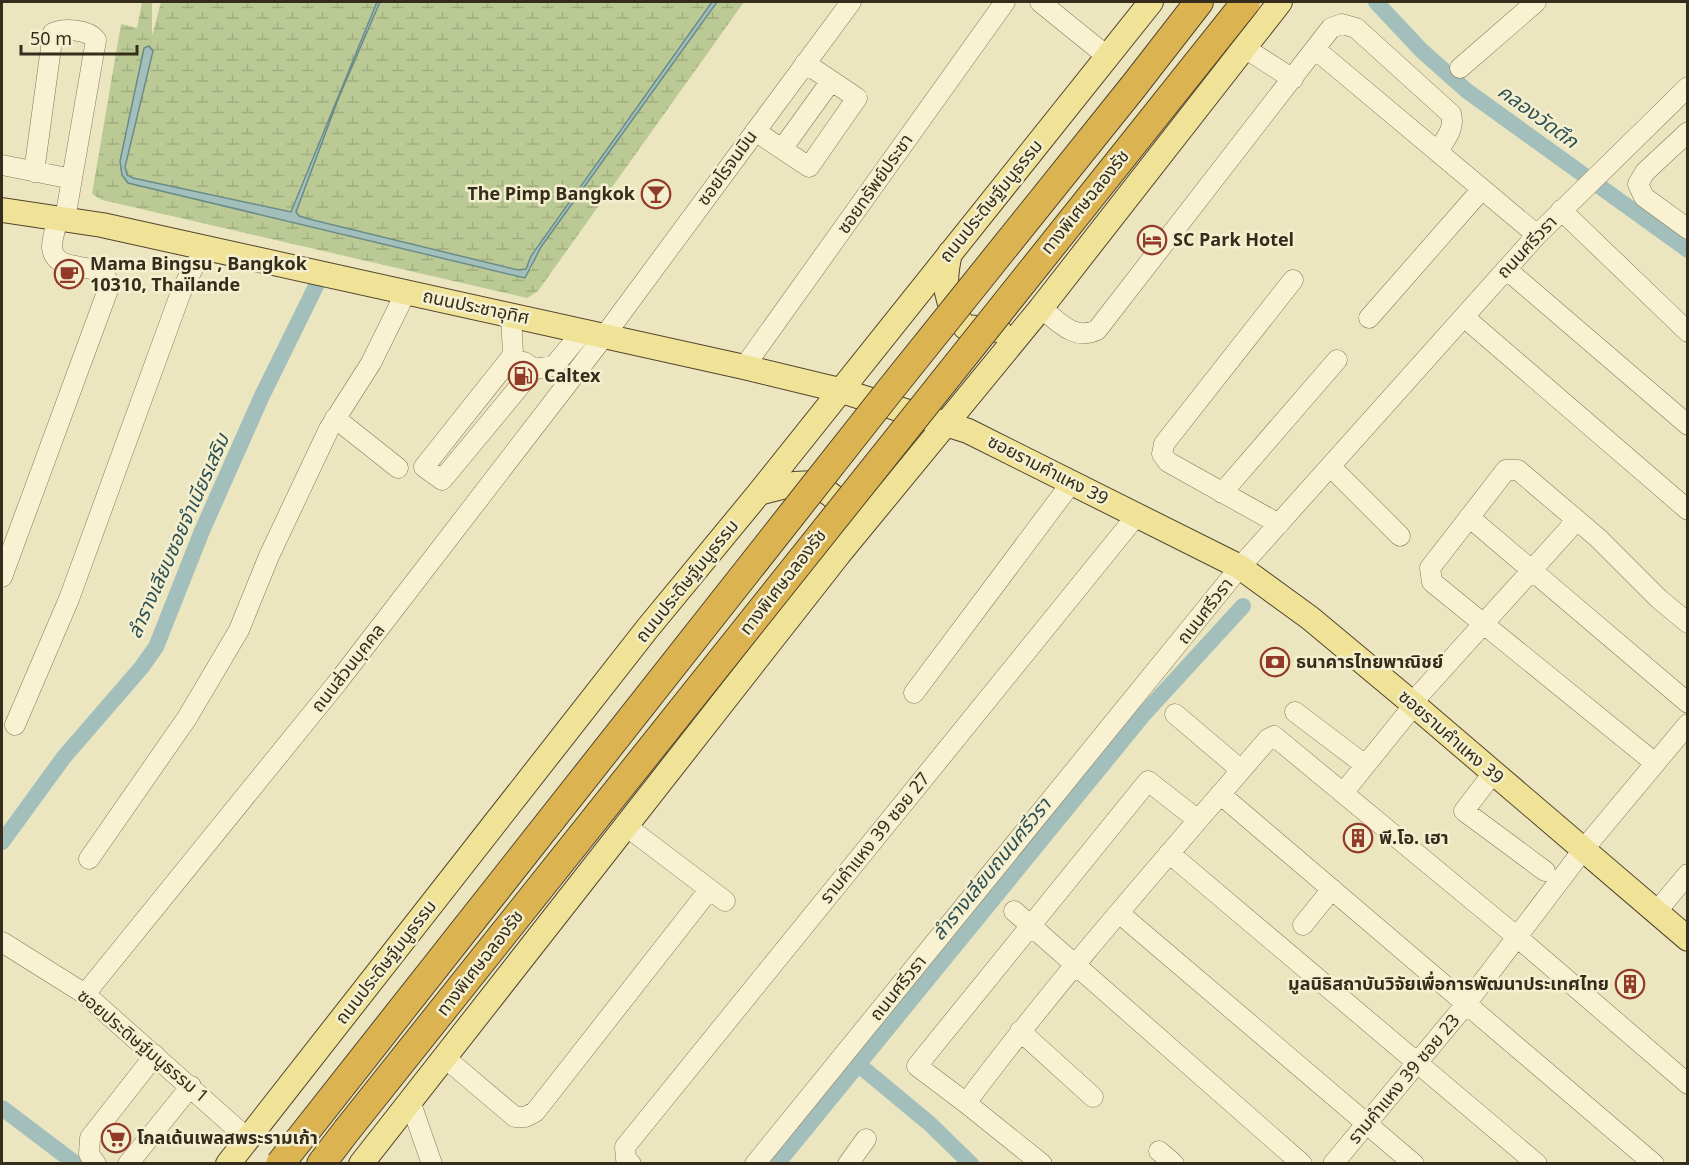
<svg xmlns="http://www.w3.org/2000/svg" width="1689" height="1165" font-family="Georgia,'Noto Sans Thai',serif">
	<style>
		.wetland { fill: url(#wetland-marsh) }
		.water { fill: #a3bfbb; stroke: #6a8c89; stroke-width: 1.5 }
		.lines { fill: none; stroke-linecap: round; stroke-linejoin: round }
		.canal { stroke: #a3bfbb; stroke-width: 16 }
		.minor-casing { stroke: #857758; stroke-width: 21 }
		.major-casing { stroke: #52442d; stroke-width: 26 }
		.highway-casing { stroke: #52442d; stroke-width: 30 }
		.minor { stroke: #f8f2d2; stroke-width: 20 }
		.major { stroke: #f0e297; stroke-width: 24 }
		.highway { stroke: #dbb451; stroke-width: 28 }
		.highway-bridge-casing { stroke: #52442d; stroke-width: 30; stroke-linecap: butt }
		.highway-bridge { stroke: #dbb451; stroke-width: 28 }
		.labels { text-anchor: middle; stroke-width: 5; stroke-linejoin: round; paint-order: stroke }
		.street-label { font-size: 18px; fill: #352c1c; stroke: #f4efcf }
		.poi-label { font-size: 18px; font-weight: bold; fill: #352c1c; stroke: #f4efcf; text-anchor: start }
		.water-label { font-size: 20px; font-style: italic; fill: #2c5054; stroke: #f4efcf }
	</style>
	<defs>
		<pattern id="wetland-marsh" width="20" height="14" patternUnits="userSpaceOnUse" patternTransform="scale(1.5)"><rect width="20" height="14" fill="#bbca94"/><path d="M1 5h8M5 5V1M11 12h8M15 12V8" fill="none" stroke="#a1ae7f"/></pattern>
	</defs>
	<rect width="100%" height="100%" fill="#ece6c0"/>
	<path class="wetland" d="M 142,2 L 152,2 L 152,36 L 161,2 L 377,2 L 340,94 L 380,2 L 712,2 L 531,256 L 526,269 L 518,270 L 299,216 L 296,212 L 298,205 L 338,98 L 291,212 L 133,178 L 127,175 L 125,167 L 153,52 L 144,48 L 120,161 L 128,183 L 514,276 L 532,269 L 534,259 L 541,247 L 717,2 L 744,2 L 538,291 L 527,298 L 102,200 L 92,194 L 121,24 L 137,28 Z"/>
	<path class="water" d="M 377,2 L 380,2 L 339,97 L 296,212 L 299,216 L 313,220 L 518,270 L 526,269 L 531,256 L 712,2 L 717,2 L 541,247 L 525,278 L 128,183 L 122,175 L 120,161 L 144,48 L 149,46 L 153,51 L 125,167 L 127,175 L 133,178 L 291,212 Z"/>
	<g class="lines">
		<path class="canal" d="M 1376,2 L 1421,50 L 1467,91 L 1688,250
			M 2,842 L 64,757 L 141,668 L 156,647 L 202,531 L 261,398 L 317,284
			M 859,1065 L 930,1124 L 971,1164
			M 2,1108 L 76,1164
			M 777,1164 L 1144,714 L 1243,606"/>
		<g class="minor-casing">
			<path id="minor" d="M 1040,2 L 1108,57
				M 1243,47 L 1293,79
				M 1315,49 L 1537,235
				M 1460,68 L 1536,2
				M 755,131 L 809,167 L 857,98 L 805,63
				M 1688,132 L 1645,172 L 1638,184 L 1644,197 L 1688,229
				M 782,149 L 831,81
				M 2,165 L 72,179
				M 34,172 L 53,33 C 64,28 88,29 96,40 L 65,219
				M 1561,210 L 1688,332
				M 1506,269 L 1688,425
				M 1041,308 C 1059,322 1074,341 1097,330 L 1331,28 L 1342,24 L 1356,28 L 1451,114 C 1455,129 1446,138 1438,151
				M 511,315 L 513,355 L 424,467 L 442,480 L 534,369
				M 1464,317 L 1688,510
				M 1369,318 L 1482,189
				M 524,362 L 534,369 L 554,366 L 583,331
				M 744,367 L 1005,2
				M 335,418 L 398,468
				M 1331,467 L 1400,536
				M 1222,493 L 1337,360
				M 1469,517 L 1688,703
				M 1279,524 L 1168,462 L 1162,454 L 1164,444 L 1293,280
				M 2,577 L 109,287 C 107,256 54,278 52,247 C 52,238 56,227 58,218
				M 914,693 L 1072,482
				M 1412,703 L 1577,520
				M 1295,712 L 1365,765
				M 1175,714 L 1241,770
				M 15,725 L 69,599 L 181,292 L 194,266 L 212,249
				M 1655,763 L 1432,582 L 1430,568 L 1506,470 L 1518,470 L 1598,538 L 1659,599 L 1688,623
				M 1493,773 L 1464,811 L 1545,871
				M 1343,793 L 1414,705
				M 1220,794 L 1654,1164
				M 626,826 L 725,901
				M 1169,853 L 1537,1164
				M 89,859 L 187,718 L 239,630 L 269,556 L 329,429 L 371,363 L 406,292
				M 1014,911 L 1302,1164
				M 1656,912 L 1688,874
				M 1119,913 L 1414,1164
				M 1303,925 L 1332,889
				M 2,942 L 85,994 L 247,1138
				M 85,994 L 337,683 L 605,335 L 851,2
				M 1020,1031 L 1093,1097
				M 444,1057 L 515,1117 L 525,1117 L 535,1112 L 709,890
				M 410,1101 L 432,1164
				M 966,1103 L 917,1066 L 1148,781 L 1198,820
				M 1159,1151 L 1174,1164
				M 96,1164 L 89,1154 L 90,1138 L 155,1055
				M 128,1164 L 191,1086
				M 631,1164 L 626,1159 L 625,1147 L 1137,515
				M 755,1164 L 1240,567 L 1537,235 L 1688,87
				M 848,1164 L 866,1139
				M 1042,1164 L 966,1103 C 1060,977 1165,859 1268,739 L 1274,736 L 1516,936 L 1688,1084
				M 1333,1164 L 1466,1004 L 1583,850 L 1688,724"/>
		</g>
		<g class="major-casing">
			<path id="major" d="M 2,210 L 102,225 L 744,367 L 839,390 L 968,431 L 1240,567 L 1310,618 L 1412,703 L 1688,939
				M 950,253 C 943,283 944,303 965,327 L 999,330
				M 759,493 L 794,484 L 815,483 L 839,501 L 843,525
				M 228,1164 L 647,629 L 759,493 L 1151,2
				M 361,1164 L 839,554 L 1041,308 L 1280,2"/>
		</g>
		<g class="highway-casing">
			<path id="highway" d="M 1133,87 L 1199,2
				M 321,1164 L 347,1130"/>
		</g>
		<use href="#minor" class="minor"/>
		<use href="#major" class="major"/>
		<use href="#highway" class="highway"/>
		<g class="highway-bridge-casing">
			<path id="highway-bridge" d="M 347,1130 L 1246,2
				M 280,1164 L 890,390 L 1133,87"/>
		</g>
		<use href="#highway-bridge" class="highway-bridge"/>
	</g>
	<defs>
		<g id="bar-ring" transform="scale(1.5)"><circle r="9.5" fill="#f4efcf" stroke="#923a2a" stroke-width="1.5"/><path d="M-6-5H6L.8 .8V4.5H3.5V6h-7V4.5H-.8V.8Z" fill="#923a2a"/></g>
		<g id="hotel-ring" transform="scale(1.5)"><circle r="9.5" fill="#f4efcf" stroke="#923a2a" stroke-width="1.5"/><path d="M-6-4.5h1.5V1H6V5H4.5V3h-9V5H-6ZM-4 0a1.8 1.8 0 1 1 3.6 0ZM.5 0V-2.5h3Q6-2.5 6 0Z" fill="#923a2a"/></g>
		<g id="cafe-ring" transform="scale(1.5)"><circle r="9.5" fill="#f4efcf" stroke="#923a2a" stroke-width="1.5"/><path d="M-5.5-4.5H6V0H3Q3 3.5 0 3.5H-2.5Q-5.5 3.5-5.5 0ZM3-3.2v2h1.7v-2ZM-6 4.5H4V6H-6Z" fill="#923a2a"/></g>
		<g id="fuel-ring" transform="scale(1.5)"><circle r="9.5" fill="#f4efcf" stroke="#923a2a" stroke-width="1.5"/><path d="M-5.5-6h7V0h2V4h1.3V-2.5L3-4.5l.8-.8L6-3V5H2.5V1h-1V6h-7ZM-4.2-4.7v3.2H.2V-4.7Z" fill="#923a2a"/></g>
		<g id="bank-ring" transform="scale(1.5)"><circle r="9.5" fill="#f4efcf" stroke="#923a2a" stroke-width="1.5"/><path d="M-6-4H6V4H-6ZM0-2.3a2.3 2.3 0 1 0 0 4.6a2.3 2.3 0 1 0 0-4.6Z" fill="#923a2a"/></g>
		<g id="building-ring" transform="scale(1.5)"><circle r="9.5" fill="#f4efcf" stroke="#923a2a" stroke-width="1.5"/><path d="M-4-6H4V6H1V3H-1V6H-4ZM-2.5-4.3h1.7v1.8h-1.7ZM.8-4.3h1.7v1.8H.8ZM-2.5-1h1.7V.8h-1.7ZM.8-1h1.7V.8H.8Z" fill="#923a2a"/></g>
		<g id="supermarket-ring" transform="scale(1.5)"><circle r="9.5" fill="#f4efcf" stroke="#923a2a" stroke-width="1.5"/><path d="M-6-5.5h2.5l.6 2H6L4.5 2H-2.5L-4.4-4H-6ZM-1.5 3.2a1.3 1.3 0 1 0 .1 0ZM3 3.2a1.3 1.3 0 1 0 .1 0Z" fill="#923a2a"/></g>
	</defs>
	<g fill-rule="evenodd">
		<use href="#bar-ring" x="656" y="194"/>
		<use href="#hotel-ring" x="1152" y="240"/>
		<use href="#cafe-ring" x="69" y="274"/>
		<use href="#fuel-ring" x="523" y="376"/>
		<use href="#bank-ring" x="1275" y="662"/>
		<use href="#building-ring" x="1358" y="838"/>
		<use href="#building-ring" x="1630" y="984"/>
		<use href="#supermarket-ring" x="116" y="1138"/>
	</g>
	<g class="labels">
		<g class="street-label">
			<text transform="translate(727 168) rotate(-54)" y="6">ซอยโรจนมิน</text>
			<text transform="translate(875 184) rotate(-55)" y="6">ซอยทรัพย์ประชา</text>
			<text transform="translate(991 201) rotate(-51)" y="6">ถนนประดิษฐ์มนูธรรม</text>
			<text transform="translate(1085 202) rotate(-51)" y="6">ทางพิเศษฉลองรัช</text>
			<text transform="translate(1527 247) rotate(-47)" y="6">ถนนศรีวรา</text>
			<text transform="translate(476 307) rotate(12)" y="6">ถนนประชาอุทิศ</text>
			<text transform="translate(1048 470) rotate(27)" y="6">ซอยรามคำแหง 39</text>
			<text transform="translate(687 581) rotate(-51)" y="6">ถนนประดิษฐ์มนูธรรม</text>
			<text transform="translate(783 582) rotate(-52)" y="6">ทางพิเศษฉลองรัช</text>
			<text transform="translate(1205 611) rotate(-52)" y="6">ถนนศรีวรา</text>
			<text transform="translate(348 668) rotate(-52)" y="6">ถนนส่วนบุคคล</text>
			<text transform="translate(1451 737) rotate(41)" y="6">ซอยรามคำแหง 39</text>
			<text transform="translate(875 838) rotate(-51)" y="6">รามคำแหง 39 ซอย 27</text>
			<text transform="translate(386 962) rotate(-52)" y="6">ถนนประดิษฐ์มนูธรรม</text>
			<text transform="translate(480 963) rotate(-52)" y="6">ทางพิเศษฉลองรัช</text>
			<text transform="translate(898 988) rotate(-51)" y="6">ถนนศรีวรา</text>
			<text transform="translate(143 1046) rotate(40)" y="6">ซอยประดิษฐ์มนูธรรม 1</text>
			<text transform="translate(1404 1079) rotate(-50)" y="6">รามคำแหง 39 ซอย 23</text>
		</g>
		<g class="poi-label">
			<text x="635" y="200" text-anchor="end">The Pimp Bangkok</text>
			<text x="1173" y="246">SC Park Hotel</text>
			<text x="90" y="270">Mama Bingsu , Bangkok<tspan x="90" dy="21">10310, Thaïlande</tspan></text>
			<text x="544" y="382">Caltex</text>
			<text x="1296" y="668">ธนาคารไทยพาณิชย์</text>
			<text x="1379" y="844">พี.โอ. เฮา</text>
			<text x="1609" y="990" text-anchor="end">มูลนิธิสถาบันวิจัยเพื่อการพัฒนาประเทศไทย</text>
			<text x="137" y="1144">โกลเด้นเพลสพระรามเก้า</text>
		</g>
		<g class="water-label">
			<text transform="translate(1538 116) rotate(36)" y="7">คลองวัดตึก</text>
			<text transform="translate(178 536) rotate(-66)" y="7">ลำรางเลียบซอยจำเนียรเสริม</text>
			<text transform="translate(991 869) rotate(-51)" y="7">ลำรางเลียบถนนศรีวรา</text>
		</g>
	</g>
	<rect width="1689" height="1165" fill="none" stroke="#352c1c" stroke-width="6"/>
	<path d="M21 45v9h116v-9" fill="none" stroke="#352c1c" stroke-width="3"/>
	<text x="30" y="45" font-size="18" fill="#352c1c" stroke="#f4efcf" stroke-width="4.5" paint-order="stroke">50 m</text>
</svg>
